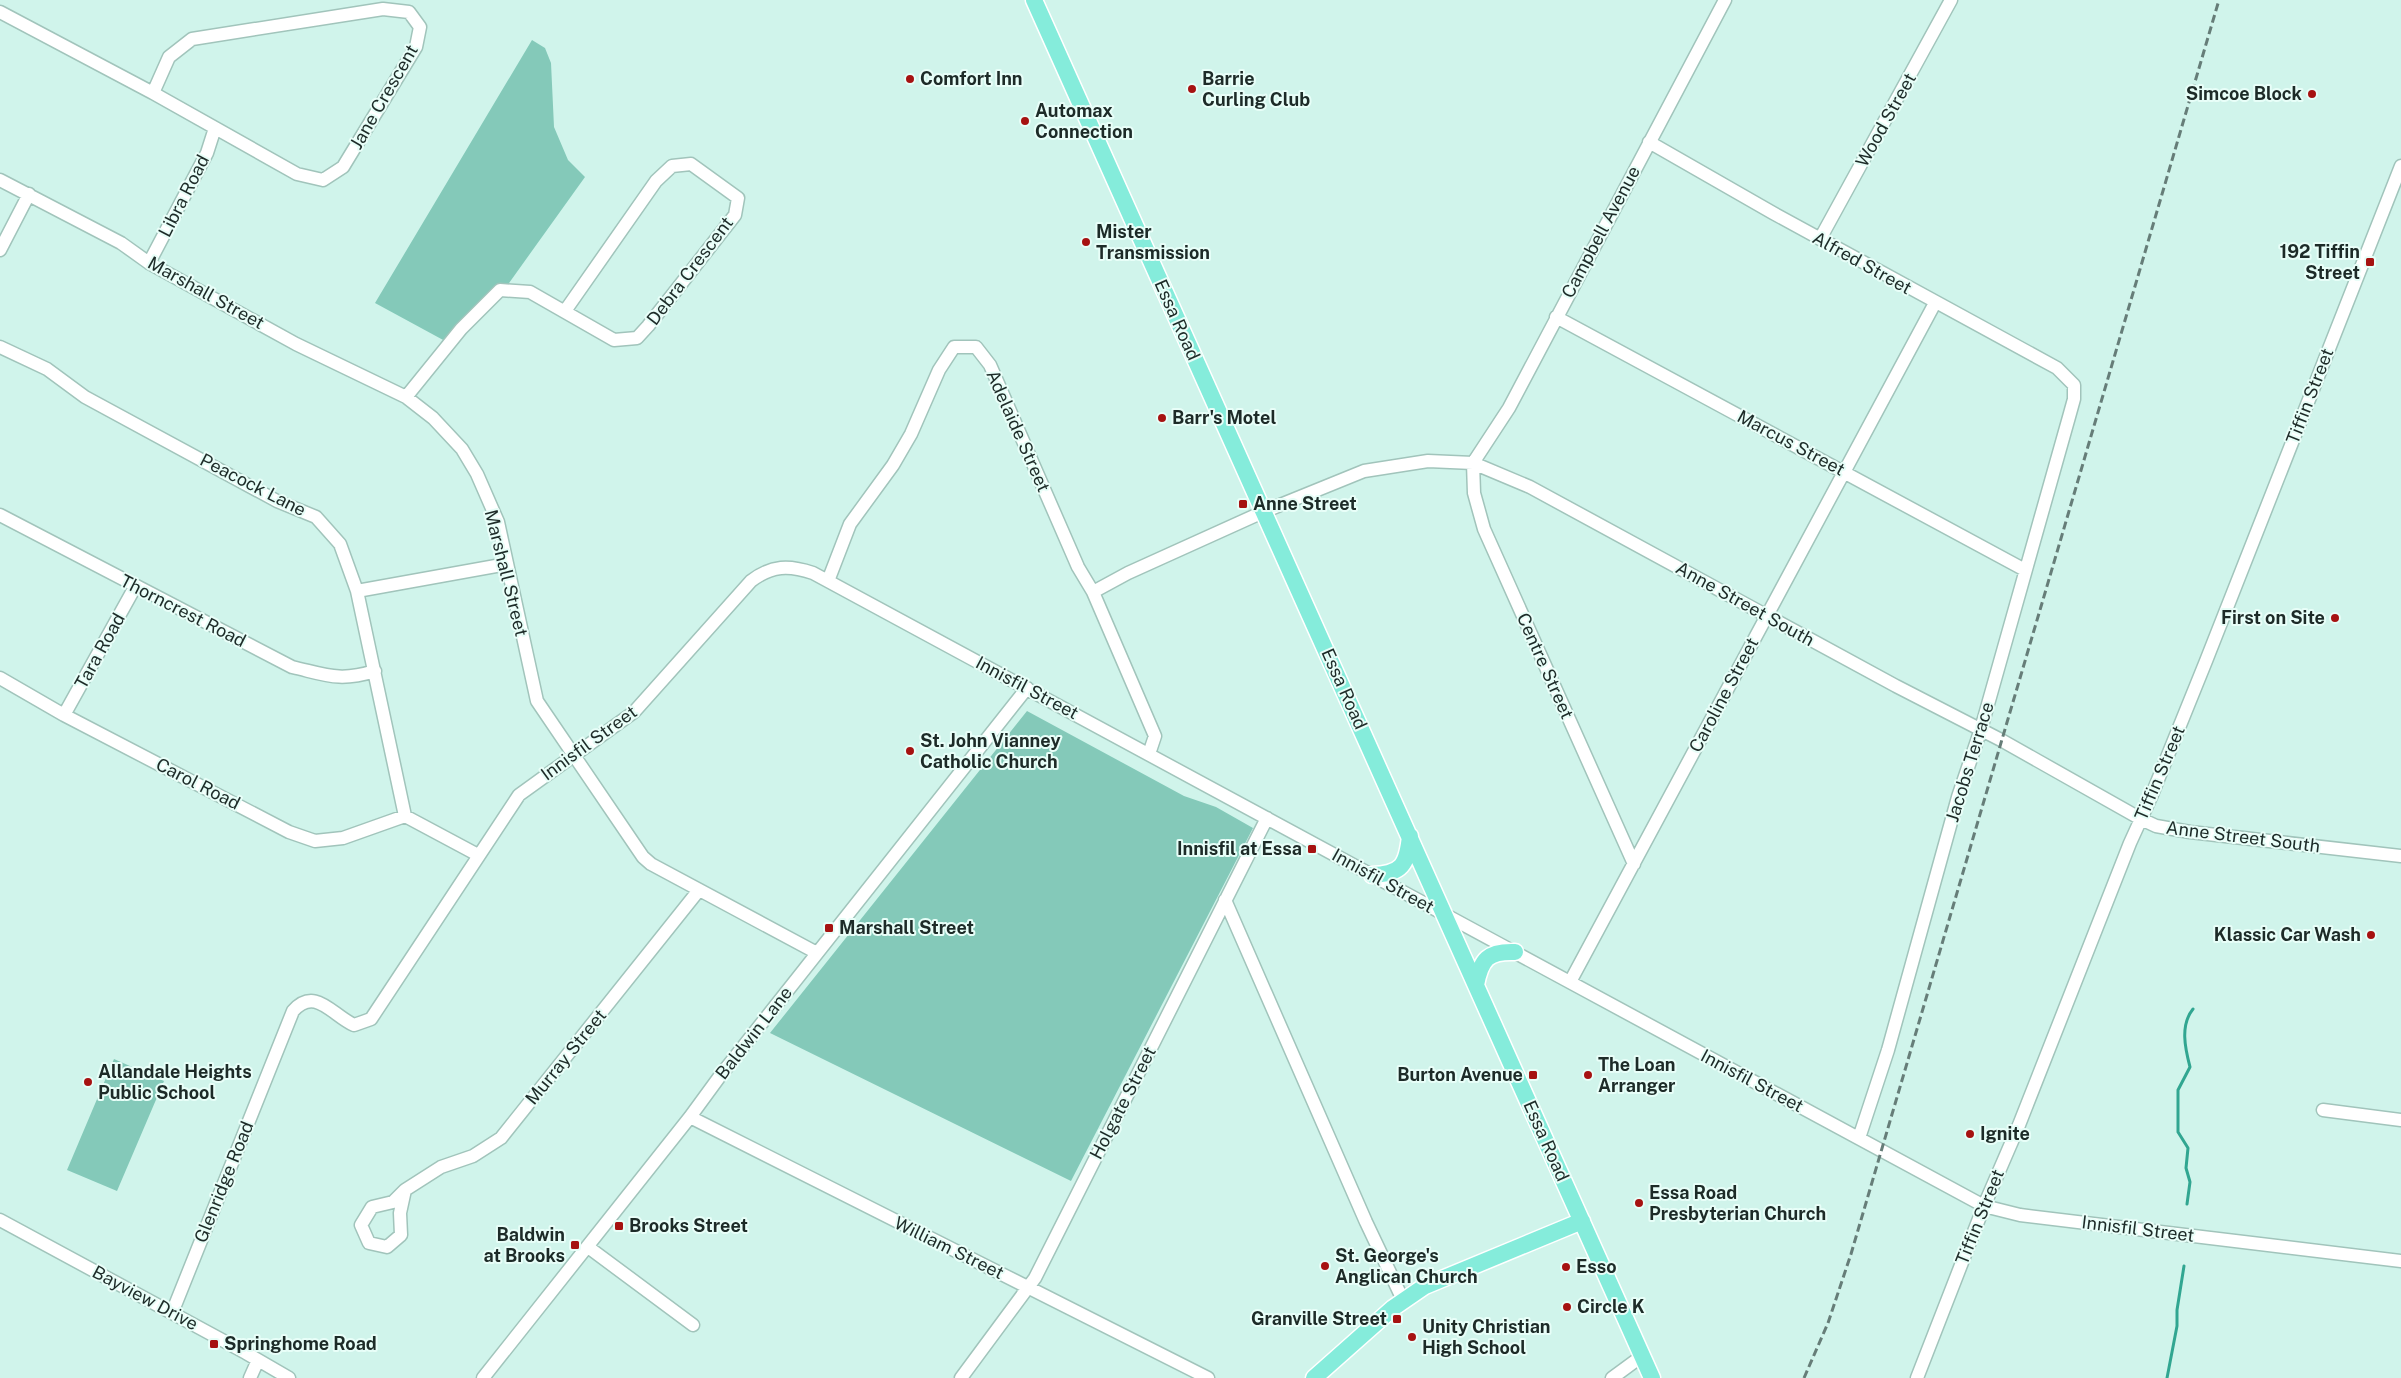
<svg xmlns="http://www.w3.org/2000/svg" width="2401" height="1378" font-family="'Public Sans',sans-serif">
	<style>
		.green { fill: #84c9b9 }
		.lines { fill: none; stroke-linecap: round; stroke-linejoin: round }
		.stream { stroke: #31a691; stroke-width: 3 }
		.minor-casing { stroke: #a1c4bb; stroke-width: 15 }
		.major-casing { stroke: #fff; stroke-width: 19 }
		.minor { stroke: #fff; stroke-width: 12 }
		.major { stroke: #85ecdb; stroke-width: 16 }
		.rail { stroke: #667d78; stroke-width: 3; stroke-dasharray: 8 4; stroke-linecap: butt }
		.poi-dot { fill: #a61211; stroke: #e8fef8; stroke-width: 2 }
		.labels { text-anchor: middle; stroke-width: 4; stroke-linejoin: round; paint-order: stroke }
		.poi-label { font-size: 18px; font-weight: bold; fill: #1d2b28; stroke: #e8fef8; text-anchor: start }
		.street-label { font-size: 18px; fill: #1d2b28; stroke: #e8fef8 }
	</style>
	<rect width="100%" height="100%" fill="#d0f4eb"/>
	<path class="green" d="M 532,40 L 545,48 L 551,63 L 554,127 L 568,160 L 585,177 L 504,290 L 445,341 L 375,303 Z
		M 1027,711 L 1184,796 L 1216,807 L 1253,828 L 1071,1181 L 770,1033 Z
		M 114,1059 L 164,1081 L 117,1191 L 67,1170 Z"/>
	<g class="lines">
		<path class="stream" d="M 2187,1204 L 2190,1182 L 2186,1168 L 2188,1148 L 2178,1132 L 2178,1090 L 2190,1067 C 2185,1048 2180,1025 2193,1009
			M 2167,1378 L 2177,1326 L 2177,1310 L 2184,1266"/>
		<g class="minor-casing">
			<path id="minor" d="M 0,12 L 153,93 L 297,174 L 323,180 L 343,167 L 416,47 L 420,27 L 409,12 L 383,9 L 192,39 L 169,57 L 153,93
				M 1649,142 L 1773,213 L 2057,368 L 2074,385 L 2074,399 L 2069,417 L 1981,729 L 1958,797 L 1888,1050 L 1859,1138
				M 0,180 L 121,243 L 149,263 L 296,344 L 406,397 L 433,418 L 462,449 L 477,474 L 498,522 L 537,701 L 643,857 L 651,864 L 817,953
				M 1820,239 L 1951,0
				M 0,250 L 29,194
				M 149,263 L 207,153 L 215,128
				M 1556,317 L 2025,570
				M 0,347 L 47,369 L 85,397 L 277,501 L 316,517 L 340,544 L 357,591 L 405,816
				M 406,397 L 461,329 L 500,290 L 530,292 L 614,340 L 637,338 L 648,326 L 735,215 L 738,198 L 691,164 L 672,166 L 656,181 L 565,311
				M 1473,463 L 1509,408 L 1725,0
				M 1473,463 L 1474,493 L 1484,529 L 1634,864
				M 0,515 L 292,667 C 327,675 339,682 375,671
				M 828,581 L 850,524 L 893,465 L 911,434 L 939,370 L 954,347 L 976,347 L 990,365 L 1078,567 L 1093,592 L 1155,736 L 1149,754
				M 357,591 L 507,564
				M 1093,592 L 1128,573 L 1263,512 L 1364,471 L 1428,461 L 1473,463 L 1530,487 L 1896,686 L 2001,740 L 2141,819 L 2156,826 L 2190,832 L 2401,856
				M 0,678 L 64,715 L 289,832 L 315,841 L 343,838 L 405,816
				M 64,715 L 135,587
				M 405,816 L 478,855
				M 1225,900 L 1366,1222 L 1403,1300
				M 1570,982 L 1935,303
				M 2323,1110 L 2401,1120
				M 690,1117 L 1208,1378
				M 405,1190 L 400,1213 L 401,1235 L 387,1247 L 369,1243 L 361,1225 L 372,1207 L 393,1202 L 405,1190 L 441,1167 L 473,1156 L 501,1138 L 699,890
				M 0,1220 L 246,1353 L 289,1378
				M 588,1247 L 693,1325
				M 172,1313 L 293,1011 C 315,986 332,1015 354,1025 L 371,1019 L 519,795 L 634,712 L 751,581 C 772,565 789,565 813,573 L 1984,1206 L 2020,1215 L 2401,1261
				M 250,1378 L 258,1360
				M 483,1378 L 690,1117 L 720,1076 L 1027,688
				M 961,1378 L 1035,1278 L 1267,818
				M 1612,1378 L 1642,1356
				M 1917,1378 L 1984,1206 L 2019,1125 L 2130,843 L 2151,797 L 2206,661 L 2401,166"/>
		</g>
		<g class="major-casing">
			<path id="major" d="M 1034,0 L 1652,1378
				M 1372,875 C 1402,874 1407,865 1410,836
				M 1476,985 C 1481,959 1488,951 1515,952
				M 1314,1378 L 1393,1308 L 1425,1286 L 1582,1221"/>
		</g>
		<use href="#minor" class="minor"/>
		<use href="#major" class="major"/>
		<path class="rail" d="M 1804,1378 L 1828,1323 L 1851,1254 L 2219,0"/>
	</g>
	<g class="poi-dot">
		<circle cx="910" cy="79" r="5"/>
		<circle cx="1192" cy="89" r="5"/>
		<circle cx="2312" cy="94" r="5"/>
		<circle cx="1025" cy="121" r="5"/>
		<circle cx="1086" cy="242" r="5"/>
		<rect x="2365" y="257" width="10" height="10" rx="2.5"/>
		<circle cx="1162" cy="418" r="5"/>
		<rect x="1238" y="499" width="10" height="10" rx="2.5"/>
		<circle cx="2335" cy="618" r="5"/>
		<circle cx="910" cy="751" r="5"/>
		<rect x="1307" y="844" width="10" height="10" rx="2.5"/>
		<rect x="824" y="923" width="10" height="10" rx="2.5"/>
		<circle cx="2371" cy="935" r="5"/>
		<rect x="1528" y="1070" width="10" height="10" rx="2.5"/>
		<circle cx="1588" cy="1075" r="5"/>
		<circle cx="88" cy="1082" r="5"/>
		<circle cx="1970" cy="1134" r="5"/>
		<circle cx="1639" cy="1203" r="5"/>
		<rect x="614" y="1221" width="10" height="10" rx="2.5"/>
		<rect x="570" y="1240" width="10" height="10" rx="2.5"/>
		<circle cx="1325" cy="1266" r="5"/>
		<circle cx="1566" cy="1267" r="5"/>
		<circle cx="1567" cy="1307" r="5"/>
		<rect x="1392" y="1314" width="10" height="10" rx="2.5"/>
		<circle cx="1412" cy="1337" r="5"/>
		<rect x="209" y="1339" width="10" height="10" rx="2.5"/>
	</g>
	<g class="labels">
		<g class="poi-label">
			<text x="920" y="85">Comfort Inn</text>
			<text x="1202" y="85">Barrie<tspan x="1202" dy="21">Curling Club</tspan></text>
			<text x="2302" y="100" text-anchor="end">Simcoe Block</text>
			<text x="1035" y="117">Automax<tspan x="1035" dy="21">Connection</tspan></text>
			<text x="1096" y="238">Mister<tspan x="1096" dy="21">Transmission</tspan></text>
			<text x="2360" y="258" text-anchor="end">192 Tiffin<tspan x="2360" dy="21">Street</tspan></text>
			<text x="1172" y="424">Barr's Motel</text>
			<text x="1253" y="510">Anne Street</text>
			<text x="2325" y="624" text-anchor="end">First on Site</text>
			<text x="920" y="747">St. John Vianney<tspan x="920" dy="21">Catholic Church</tspan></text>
			<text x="1302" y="855" text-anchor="end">Innisfil at Essa</text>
			<text x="839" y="934">Marshall Street</text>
			<text x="2361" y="941" text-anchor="end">Klassic Car Wash</text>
			<text x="1598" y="1071">The Loan<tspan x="1598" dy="21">Arranger</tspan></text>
			<text x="98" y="1078">Allandale Heights<tspan x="98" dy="21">Public School</tspan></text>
			<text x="1523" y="1081" text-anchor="end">Burton Avenue</text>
			<text x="1980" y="1140">Ignite</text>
			<text x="1649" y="1199">Essa Road<tspan x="1649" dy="21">Presbyterian Church</tspan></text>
			<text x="629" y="1232">Brooks Street</text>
			<text x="565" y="1241" text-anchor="end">Baldwin<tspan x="565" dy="21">at Brooks</tspan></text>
			<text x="1335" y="1262">St. George's<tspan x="1335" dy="21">Anglican Church</tspan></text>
			<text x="1576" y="1273">Esso</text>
			<text x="1577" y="1313">Circle K</text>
			<text x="1387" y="1325" text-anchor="end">Granville Street</text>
			<text x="1422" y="1333">Unity Christian<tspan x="1422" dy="21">High School</tspan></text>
			<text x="224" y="1350">Springhome Road</text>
		</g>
		<g class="street-label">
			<text transform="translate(384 97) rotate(-60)" y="6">Jane Crescent</text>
			<text transform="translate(1886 120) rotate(-61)" y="6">Wood Street</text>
			<text transform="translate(184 196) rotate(-63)" y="6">Libra Road</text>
			<text transform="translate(1601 232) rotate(-62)" y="6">Campbell Avenue</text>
			<text transform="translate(1862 263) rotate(29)" y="6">Alfred Street</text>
			<text transform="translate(690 271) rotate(-53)" y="6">Debra Crescent</text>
			<text transform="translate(206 293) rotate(29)" y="6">Marshall Street</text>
			<text transform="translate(1177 320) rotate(66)" y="6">Essa Road</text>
			<text transform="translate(2310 396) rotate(-69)" y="6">Tiffin Street</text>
			<text transform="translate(1018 431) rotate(66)" y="6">Adelaide Street</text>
			<text transform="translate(1791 443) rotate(28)" y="6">Marcus Street</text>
			<text transform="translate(253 485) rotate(27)" y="6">Peacock Lane</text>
			<text transform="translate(506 573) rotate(76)" y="6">Marshall Street</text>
			<text transform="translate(1745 604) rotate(29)" y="6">Anne Street South</text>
			<text transform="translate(183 611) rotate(27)" y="6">Thorncrest Road</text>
			<text transform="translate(100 651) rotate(-61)" y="6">Tara Road</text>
			<text transform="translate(1545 666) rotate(66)" y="6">Centre Street</text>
			<text transform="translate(1027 688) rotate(28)" y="6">Innisfil Street</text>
			<text transform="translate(1344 689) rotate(66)" y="6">Essa Road</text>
			<text transform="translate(1724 695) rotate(-62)" y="6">Caroline Street</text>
			<text transform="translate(589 743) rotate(-36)" y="6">Innisfil Street</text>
			<text transform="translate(1970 762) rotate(-73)" y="6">Jacobs Terrace</text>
			<text transform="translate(2160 773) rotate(-67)" y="6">Tiffin Street</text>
			<text transform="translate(198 784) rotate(27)" y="6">Carol Road</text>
			<text transform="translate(2243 837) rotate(7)" y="6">Anne Street South</text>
			<text transform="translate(1383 881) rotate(29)" y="6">Innisfil Street</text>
			<text transform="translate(754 1033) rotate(-52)" y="6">Baldwin Lane</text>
			<text transform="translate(566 1057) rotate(-51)" y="6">Murray Street</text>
			<text transform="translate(1752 1081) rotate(28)" y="6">Innisfil Street</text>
			<text transform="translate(1123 1103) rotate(-63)" y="6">Holgate Street</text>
			<text transform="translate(1546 1141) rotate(66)" y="6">Essa Road</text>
			<text transform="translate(224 1182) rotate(-68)" y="6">Glenridge Road</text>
			<text transform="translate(1980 1217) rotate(-68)" y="6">Tiffin Street</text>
			<text transform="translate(2138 1229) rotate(7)" y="6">Innisfil Street</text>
			<text transform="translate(949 1248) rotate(26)" y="6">William Street</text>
			<text transform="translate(145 1298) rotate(28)" y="6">Bayview Drive</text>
		</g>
	</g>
</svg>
